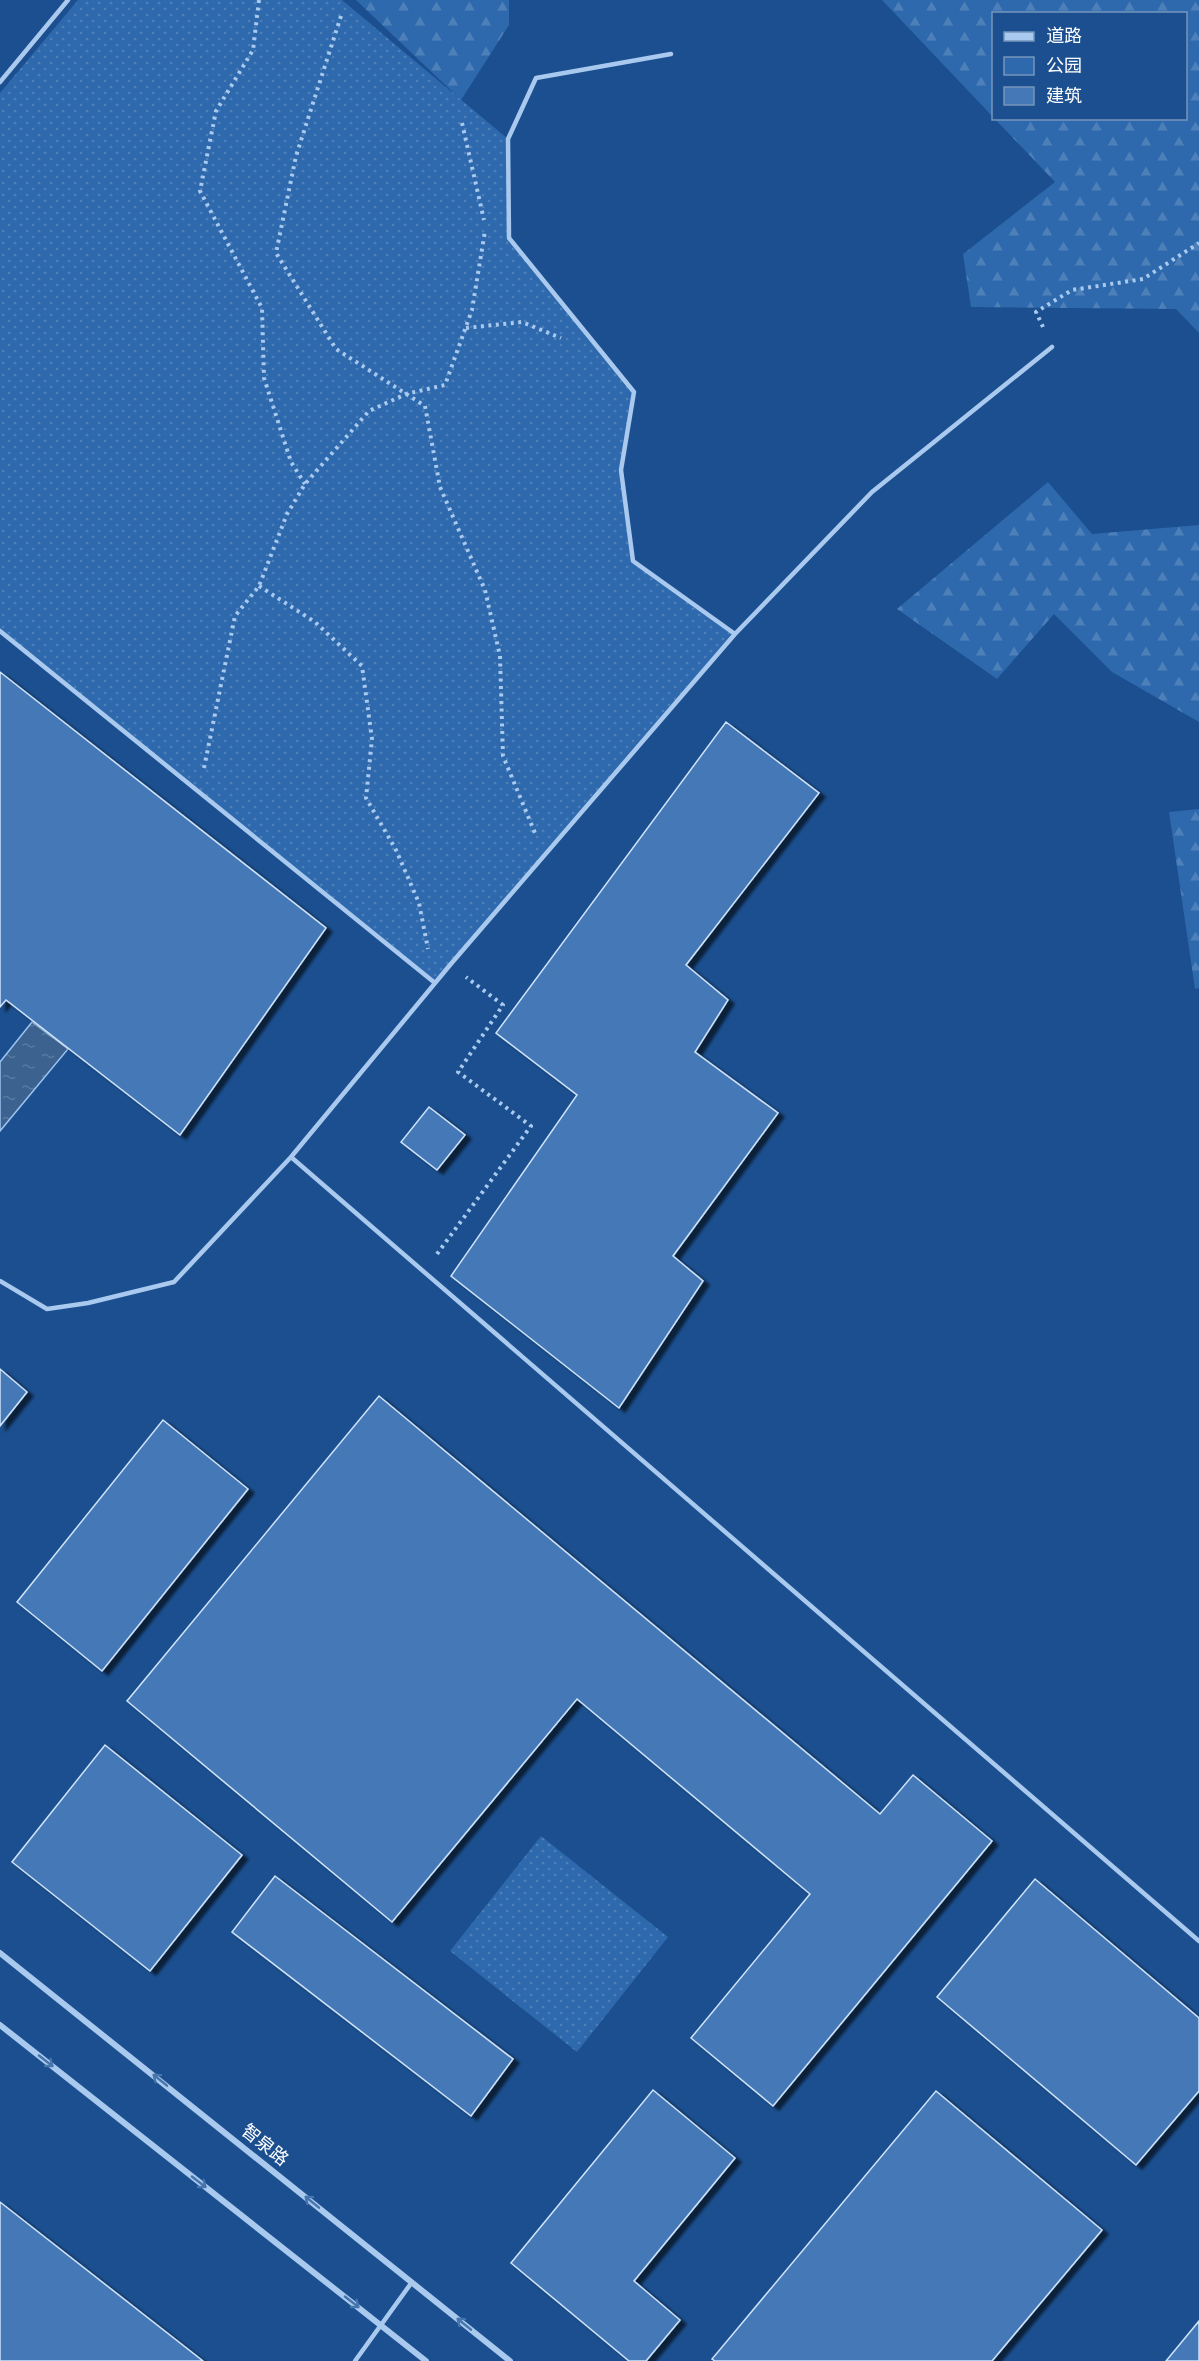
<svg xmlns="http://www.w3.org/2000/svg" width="1199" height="2361" font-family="Signika,'Noto Sans SC',sans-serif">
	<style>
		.green { fill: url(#green-dots) }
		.forest { fill: url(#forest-firs) }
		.water { fill: url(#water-ripples); stroke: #9cc4f0; stroke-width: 1.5 }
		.building { fill: #4478b7; stroke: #cfe3fa; stroke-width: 1.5; filter: url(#shadow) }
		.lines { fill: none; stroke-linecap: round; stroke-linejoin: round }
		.path { stroke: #a9c9ee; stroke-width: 4; stroke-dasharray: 3 4.5; stroke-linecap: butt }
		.service { stroke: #a9c9ee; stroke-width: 4.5 }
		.minor { stroke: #a9c9ee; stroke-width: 6 }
		.oneway { stroke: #4674ac }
		.labels { text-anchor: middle; stroke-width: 5; stroke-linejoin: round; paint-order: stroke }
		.street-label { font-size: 18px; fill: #fff; stroke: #1b4f8f }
	</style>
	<defs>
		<pattern id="green-dots" width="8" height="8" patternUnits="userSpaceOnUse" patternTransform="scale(1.5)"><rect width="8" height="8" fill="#2e69ad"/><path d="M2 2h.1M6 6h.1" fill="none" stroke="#4d80b9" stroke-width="1.8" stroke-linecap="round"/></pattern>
		<pattern id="forest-firs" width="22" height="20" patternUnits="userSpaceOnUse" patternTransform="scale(1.5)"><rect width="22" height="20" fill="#2e69ad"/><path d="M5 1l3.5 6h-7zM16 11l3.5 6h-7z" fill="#4d80b9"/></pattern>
		<pattern id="water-ripples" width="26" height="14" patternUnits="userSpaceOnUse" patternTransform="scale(1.5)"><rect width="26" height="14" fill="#3c6290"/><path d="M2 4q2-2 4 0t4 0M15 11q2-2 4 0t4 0" fill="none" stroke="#597aa1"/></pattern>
		<filter id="shadow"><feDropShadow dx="6" dy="4" stdDeviation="1.5" flood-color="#0009"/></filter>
	</defs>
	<rect width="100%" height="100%" fill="#1b4f8f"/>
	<path class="green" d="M 78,0 L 342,0 L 508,139 L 509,238 L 634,392 L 621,470 L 633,561 L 735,634 L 435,983 L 0,632 L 0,93 Z
		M 541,1836 L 668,1937 L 577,2052 L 450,1951 Z"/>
	<path class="forest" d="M 356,0 L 509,0 L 509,25 L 461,100 Z
		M 882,0 L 1199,0 L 1199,333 L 1176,309 L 971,307 L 963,254 L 1055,182 L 995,119 L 1186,118 L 1186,14 L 994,14 L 993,117 Z
		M 1048,482 L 1092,534 L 1199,525 L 1199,722 L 1112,672 L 1054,614 L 997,679 L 897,609 Z
		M 1199,809 L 1199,988 L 1195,989 L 1169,812 Z"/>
	<path class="water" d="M 32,1022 L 68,1049 L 0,1131 L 0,1062 Z"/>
	<path class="building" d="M 0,672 L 326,928 L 180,1135 L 6,1000 L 0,1007 Z
		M 726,722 L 819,793 L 686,965 L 728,1000 L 695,1052 L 778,1113 L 673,1256 L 703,1281 L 619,1408 L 451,1276 L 577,1095 L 496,1033 Z
		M 429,1107 L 465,1135 L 437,1170 L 401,1142 Z
		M 0,1369 L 27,1392 L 0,1426 Z
		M 379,1396 L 880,1814 L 913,1775 L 992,1841 L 773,2106 L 691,2038 L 810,1894 L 577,1699 L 392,1922 L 127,1701 Z
		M 163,1420 L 248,1489 L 102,1671 L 17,1602 Z
		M 105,1745 L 242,1855 L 150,1971 L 12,1862 Z
		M 275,1876 L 513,2059 L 471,2116 L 232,1932 Z
		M 1035,1879 L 1199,2018 L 1199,2091 L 1136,2165 L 937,1997 Z
		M 653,2090 L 735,2158 L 634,2281 L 680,2320 L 646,2361 L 629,2361 L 511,2263 Z
		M 936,2091 L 1102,2230 L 992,2361 L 715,2361 L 712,2359 Z
		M 0,2202 L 203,2361 L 0,2361 Z
		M 1199,2321 L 1199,2361 L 1166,2361 Z"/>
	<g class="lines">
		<path class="path" d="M 259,0 L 253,50 L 216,111 L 200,191 L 262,308 L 264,378 L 291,462 L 305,484
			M 341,16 L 296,156 L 276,253 L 336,349 L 425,406 L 440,487 L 485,590 L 500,656 L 503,756 L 535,833
			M 462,123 L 484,220
			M 1043,327 L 1036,312 L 1072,290 L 1143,279 L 1199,243
			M 466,328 L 522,322 L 561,338
			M 259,586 L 315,622 L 362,666 L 372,739 L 366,798 L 396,850 L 419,903 L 428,949
			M 204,768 L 235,616 L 259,586 L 287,514 L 305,484 L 369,411 L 406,394 L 445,385 L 472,310 L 485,231
			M 437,1254 L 531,1126 L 458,1072 L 503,1005 L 466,977"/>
		<path class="service" d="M 671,54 L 536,78 L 508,139 L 509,238 L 634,392 L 621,470 L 633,561 L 735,634
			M 0,82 L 68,0
			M 0,631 L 435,983
			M 291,1157 L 1199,1941
			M 0,1281 L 47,1309 L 88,1303 L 174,1282 L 291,1157 L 450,965 L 735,634 L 872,492 L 1052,347
			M 355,2361 L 412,2282"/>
		<path class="minor" d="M 0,1953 L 510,2361
			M 0,2025 L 426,2361"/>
	</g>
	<defs><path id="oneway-shaft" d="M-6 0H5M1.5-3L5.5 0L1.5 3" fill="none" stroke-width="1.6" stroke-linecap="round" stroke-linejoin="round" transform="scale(1.5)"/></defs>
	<g class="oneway">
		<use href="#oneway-shaft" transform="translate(46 2061) rotate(38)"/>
		<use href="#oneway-shaft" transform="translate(160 2080) rotate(-141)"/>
		<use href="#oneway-shaft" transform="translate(199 2182) rotate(38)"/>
		<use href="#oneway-shaft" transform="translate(312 2202) rotate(-141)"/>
		<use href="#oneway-shaft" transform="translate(352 2302) rotate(38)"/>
		<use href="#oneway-shaft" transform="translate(464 2324) rotate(-141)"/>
	</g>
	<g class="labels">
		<g class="street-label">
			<text transform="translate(265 2145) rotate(39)" y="6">智泉路</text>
		</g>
	</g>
	<rect x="992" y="12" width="195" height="108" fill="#1b4f8f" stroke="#7695bc" stroke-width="1.5"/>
	<rect x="1004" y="32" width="30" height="9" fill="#a9c9ee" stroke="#7695bc" stroke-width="1.5"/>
	<text x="1046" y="42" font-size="18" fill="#ffffff">道路</text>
	<rect x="1004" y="57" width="30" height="18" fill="#2e69ad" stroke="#7695bc" stroke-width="1.5"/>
	<text x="1046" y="72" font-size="18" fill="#ffffff">公园</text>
	<rect x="1004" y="87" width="30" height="18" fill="#4478b7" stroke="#7695bc" stroke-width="1.5"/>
	<text x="1046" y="102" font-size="18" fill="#ffffff">建筑</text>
</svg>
